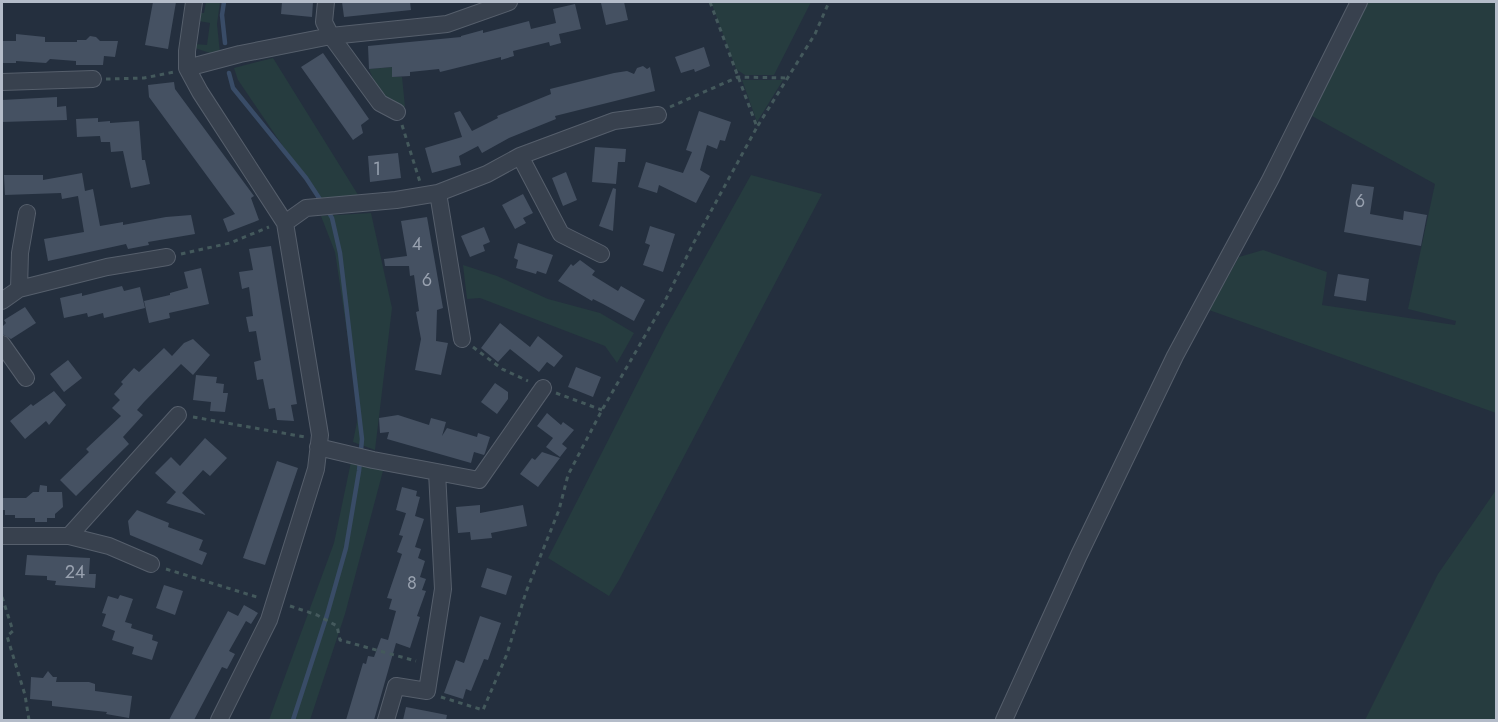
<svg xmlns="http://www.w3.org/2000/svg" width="1498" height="722" font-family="Jost,sans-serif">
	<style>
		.green { fill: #263c3f }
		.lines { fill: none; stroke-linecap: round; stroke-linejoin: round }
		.stream { stroke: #394c67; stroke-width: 4.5 }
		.building { fill: #455162 }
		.minor-casing { stroke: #565f6c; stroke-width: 18 }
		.path { stroke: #44595c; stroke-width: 3; stroke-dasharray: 4.5 4.5; stroke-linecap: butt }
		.minor { stroke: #38414e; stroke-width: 16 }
		.labels { text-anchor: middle; stroke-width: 4.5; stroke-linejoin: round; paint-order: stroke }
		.number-label { font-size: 18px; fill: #98a1af }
	</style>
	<rect width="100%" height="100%" fill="#242f3e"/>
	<path class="green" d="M 206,2 L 220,2 L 217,24 L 220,53 L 213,54 L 195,48 L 195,44 L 207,45 L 210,23 L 199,21 L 199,13 L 204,13 Z
		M 711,2 L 811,2 L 774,75 L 745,75 L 736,69 Z
		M 1366,2 L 1496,2 L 1496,413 L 1209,310 L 1239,257 L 1263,250 L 1327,272 L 1322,305 L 1455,325 L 1456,321 L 1408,309 L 1435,184 L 1312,116 Z
		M 273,58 L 360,198 L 320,201 L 238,80 L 234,68 Z
		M 392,67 L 392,77 L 402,77 L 405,107 L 381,98 L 369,69 Z
		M 742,80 L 783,80 L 757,122 Z
		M 751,175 L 822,194 L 619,580 L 609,596 L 548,558 L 666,327 Z
		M 371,213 L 392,308 L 375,450 L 353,442 L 359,412 L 335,252 L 321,216 Z
		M 463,265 L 497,276 L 548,299 L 600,313 L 634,333 L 617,363 L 605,346 L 480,298 L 467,299 Z
		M 352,457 L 384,467 L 345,614 L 310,720 L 269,720 L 334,543 Z
		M 1496,490 L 1496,720 L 1365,720 L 1438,574 Z"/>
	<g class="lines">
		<path class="stream" d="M 224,2 L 222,15 L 225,43
			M 229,73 L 233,88 L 306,178 L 323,204
			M 293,720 L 327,615 L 346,548 L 359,471 L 362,439 L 340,253 L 332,218 L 328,211"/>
	</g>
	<path class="building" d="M 153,2 L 176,2 L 168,49 L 145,45 Z
		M 282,2 L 313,2 L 312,17 L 281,14 Z
		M 342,2 L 410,2 L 411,10 L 344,17 Z
		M 608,2 L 624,2 L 628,20 L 606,25 L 601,3 Z
		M 575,4 L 581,29 L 559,34 L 561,43 L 550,46 L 549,42 L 513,51 L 514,56 L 501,60 L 501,57 L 440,72 L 439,69 L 410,72 L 410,76 L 392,77 L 392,67 L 369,69 L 368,46 L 461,37 L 461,36 L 483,30 L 483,33 L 529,21 L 531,29 L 556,23 L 553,9 Z
		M 16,34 L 45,37 L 45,42 L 77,42 L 77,40 L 86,40 L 90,36 L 96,37 L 100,41 L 118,41 L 115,57 L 104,56 L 103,65 L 76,65 L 76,61 L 50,59 L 46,63 L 16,61 L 16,63 L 2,63 L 2,41 L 16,41 Z
		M 704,47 L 710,66 L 695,72 L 694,69 L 681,73 L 675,57 Z
		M 323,53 L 369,119 L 361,125 L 363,133 L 353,140 L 301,67 Z
		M 643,66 L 647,69 L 650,67 L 655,91 L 555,116 L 556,119 L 509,138 L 482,153 L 478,146 L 459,156 L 461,165 L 432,173 L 425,148 L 462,137 L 454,113 L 460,111 L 472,131 L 498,118 L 497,116 L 551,94 L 550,89 L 614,73 L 627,71 L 634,74 L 637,68 Z
		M 174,82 L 175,89 L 254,196 L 251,198 L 259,220 L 228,232 L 223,219 L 235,214 L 149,97 L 148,85 Z
		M 57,97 L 57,107 L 66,106 L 67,120 L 2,122 L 2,100 Z
		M 699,111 L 731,122 L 725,141 L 720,140 L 717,149 L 707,145 L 700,170 L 710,176 L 696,203 L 659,185 L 657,193 L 638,187 L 646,162 L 683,173 L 692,152 L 686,150 Z
		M 98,118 L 98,122 L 110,121 L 110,123 L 139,121 L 142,160 L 145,160 L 150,184 L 131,188 L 123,151 L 111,152 L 110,142 L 101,142 L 100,136 L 77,137 L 76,119 Z
		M 595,147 L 626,149 L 625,162 L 618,162 L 616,184 L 592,182 Z
		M 398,153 L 401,178 L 370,182 L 368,156 Z
		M 566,172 L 577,200 L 563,206 L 552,178 Z
		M 82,173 L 85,191 L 93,189 L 100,226 L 123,222 L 123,225 L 166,217 L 191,215 L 195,234 L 148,242 L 149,245 L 128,249 L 126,244 L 48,261 L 44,239 L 84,232 L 78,196 L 62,199 L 61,193 L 5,195 L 4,175 L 43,175 L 43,180 Z
		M 1352,184 L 1374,187 L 1370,214 L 1403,220 L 1404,211 L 1427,215 L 1421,246 L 1344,232 Z
		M 613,188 L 616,189 L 613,231 L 599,226 Z
		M 523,194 L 533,213 L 523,218 L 526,223 L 515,229 L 502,205 Z
		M 427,217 L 443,308 L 437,310 L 436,341 L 448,343 L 441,375 L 415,370 L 421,339 L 416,312 L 419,311 L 414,275 L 410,276 L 409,266 L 385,266 L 384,259 L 407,256 L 401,221 Z
		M 650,226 L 675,234 L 663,272 L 643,265 L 650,245 L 645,243 Z
		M 484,227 L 490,242 L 483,245 L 485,251 L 470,257 L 461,236 Z
		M 518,243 L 553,255 L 546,274 L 537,271 L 536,274 L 516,268 L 518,260 L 514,258 Z
		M 271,246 L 297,404 L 291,405 L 294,421 L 277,420 L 275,408 L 269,409 L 263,379 L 257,380 L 254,362 L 261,360 L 256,331 L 249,332 L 246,317 L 253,316 L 249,287 L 242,289 L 239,272 L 253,270 L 249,249 Z
		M 580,260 L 595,271 L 592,275 L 618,291 L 621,286 L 645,300 L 634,321 L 603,304 L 593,299 L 592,301 L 558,281 L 571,264 L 573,266 Z
		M 201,268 L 209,304 L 169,313 L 170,318 L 149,323 L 144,301 L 170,295 L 170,293 L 188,288 L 184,272 Z
		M 1338,274 L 1369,279 L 1366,301 L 1334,296 Z
		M 122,286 L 124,291 L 140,287 L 145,308 L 104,318 L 103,313 L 88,317 L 87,313 L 64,318 L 60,298 L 82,293 L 82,296 Z
		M 25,307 L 36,323 L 11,339 L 2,334 L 2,327 L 6,323 L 4,320 Z
		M 500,323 L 530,347 L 538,336 L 563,356 L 554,367 L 547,362 L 539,372 L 510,349 L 498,362 L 481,348 Z
		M 193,339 L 210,355 L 193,375 L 181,364 L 144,402 L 137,410 L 143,415 L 123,437 L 129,444 L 76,496 L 60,480 L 89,452 L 86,449 L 121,416 L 112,408 L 120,400 L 114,394 L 123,384 L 121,382 L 134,368 L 139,372 L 164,348 L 172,356 L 184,343 Z
		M 68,360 L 82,378 L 64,392 L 50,374 Z
		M 576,367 L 601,377 L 593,397 L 568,387 Z
		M 196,375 L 217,377 L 216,383 L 224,384 L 223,393 L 228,393 L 225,412 L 210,411 L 211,402 L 193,400 Z
		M 495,383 L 508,392 L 508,399 L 497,414 L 481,402 Z
		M 54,391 L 66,405 L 49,425 L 46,421 L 25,439 L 10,421 L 31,404 L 33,406 Z
		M 547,413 L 561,425 L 563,422 L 574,430 L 562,444 L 567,448 L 560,457 L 546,447 L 553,438 L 537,426 Z
		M 398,415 L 429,425 L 431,418 L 446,422 L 442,436 L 447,428 L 477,437 L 478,433 L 490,437 L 485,453 L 484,455 L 474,452 L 471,463 L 387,439 L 389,432 L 380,433 L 379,418 Z
		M 205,438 L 227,458 L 210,476 L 203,470 L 182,493 L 206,515 L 166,503 L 176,492 L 155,473 L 171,457 L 180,466 Z
		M 542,452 L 560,458 L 538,487 L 520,474 L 532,458 L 535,460 Z
		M 277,461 L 298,468 L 265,565 L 243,558 Z
		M 40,485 L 47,486 L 47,492 L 62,492 L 63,507 L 55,514 L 55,518 L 47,518 L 47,522 L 35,522 L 35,518 L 15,518 L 15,515 L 5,515 L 5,510 L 2,510 L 2,498 L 26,498 L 33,492 L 39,492 Z
		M 402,487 L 417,491 L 416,496 L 420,497 L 415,516 L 396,510 Z
		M 480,505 L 480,513 L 523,505 L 527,526 L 491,533 L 492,538 L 471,540 L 470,532 L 458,533 L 456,507 Z
		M 137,510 L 169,523 L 168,527 L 203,540 L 199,550 L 207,553 L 202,565 L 130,535 L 128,521 Z
		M 406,513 L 424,519 L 415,547 L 421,549 L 418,558 L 425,561 L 420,577 L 426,579 L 422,590 L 426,591 L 417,616 L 420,617 L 410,648 L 396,643 L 374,720 L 346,720 L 363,663 L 366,664 L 368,656 L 374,657 L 381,638 L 388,640 L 396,611 L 389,609 L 392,599 L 387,598 L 402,554 L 397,552 L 403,536 L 399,535 Z
		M 27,555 L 90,558 L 89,574 L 96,574 L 95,588 L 55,585 L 56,581 L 47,580 L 47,576 L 25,575 Z
		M 487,568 L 512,576 L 506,595 L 481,587 Z
		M 164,585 L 183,591 L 175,615 L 156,608 Z
		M 120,595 L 133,599 L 125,622 L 132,624 L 131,628 L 153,635 L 152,640 L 158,642 L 152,660 L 132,654 L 134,647 L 112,640 L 115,631 L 102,626 L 106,614 L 102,613 L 108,596 L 118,599 Z
		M 244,605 L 258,613 L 251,624 L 246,621 L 229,651 L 235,654 L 227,669 L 222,667 L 194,720 L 169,720 L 228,611 L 238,616 Z
		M 480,616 L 501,623 L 488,660 L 484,659 L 471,691 L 466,689 L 463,699 L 444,693 L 456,660 L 464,663 Z
		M 48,671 L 53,677 L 57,677 L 56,682 L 89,682 L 95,684 L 95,691 L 132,696 L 129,718 L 106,714 L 107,712 L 52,706 L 52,701 L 30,699 L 31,677 L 43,678 Z
		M 406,707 L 447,715 L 446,720 L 403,720 Z"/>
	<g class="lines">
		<g class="minor-casing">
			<path id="minor" d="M 194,2 L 187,51 L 187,68 L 200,92 L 285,223 L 320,435 L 316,469 L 269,620 L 219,720
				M 326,2 L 324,22 L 331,36 L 380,103 L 397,112
				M 187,68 L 240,54 L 331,36 L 447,24 L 509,2
				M 2,82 L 93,79
				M 520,156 L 561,234 L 601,254
				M 438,193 L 462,339
				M 285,223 L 306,208 L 396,200 L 438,193 L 487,174 L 520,156 L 614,121 L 658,115
				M 19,289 L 20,253 L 27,213
				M 2,301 L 19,289 L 107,267 L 167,257
				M 2,344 L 26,378
				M 318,447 L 373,460 L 437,472 L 443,589 L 427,691 L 396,686 L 386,720
				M 437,472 L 479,480 L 543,388
				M 2,536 L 69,536 L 109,546 L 151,564
				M 69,536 L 178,415
				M 1004,720 L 1079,555 L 1175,356 L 1270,180 L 1359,2"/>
		</g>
		<path class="path" d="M 710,2 L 757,127 L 815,34 L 829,2
			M 106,79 L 144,78 L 174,72
			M 670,107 L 738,77 L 787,78
			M 402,125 L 420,182
			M 181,254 L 230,243 L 269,227
			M 473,347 L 502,369 L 528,381
			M 556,393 L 602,410
			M 193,417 L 305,437
			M 166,569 L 260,598
			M 2,597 L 13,631 L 7,636 L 25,695 L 29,720
			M 290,606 L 317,615 L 337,626 L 340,640 L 416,661
			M 441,697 L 483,710 L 507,654 L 526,592 L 559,510 L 568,475 L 602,410 L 664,303 L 693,244 L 757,127"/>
		<use href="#minor" class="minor"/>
	</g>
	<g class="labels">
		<g class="number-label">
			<text x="377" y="175">1</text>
			<text x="1360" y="207">6</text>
			<text x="417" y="250">4</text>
			<text x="427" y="286">6</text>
			<text x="75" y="578">24</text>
			<text x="412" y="589">8</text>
		</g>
	</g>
	<rect width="1498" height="722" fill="none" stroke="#b4bcc9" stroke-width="6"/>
</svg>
